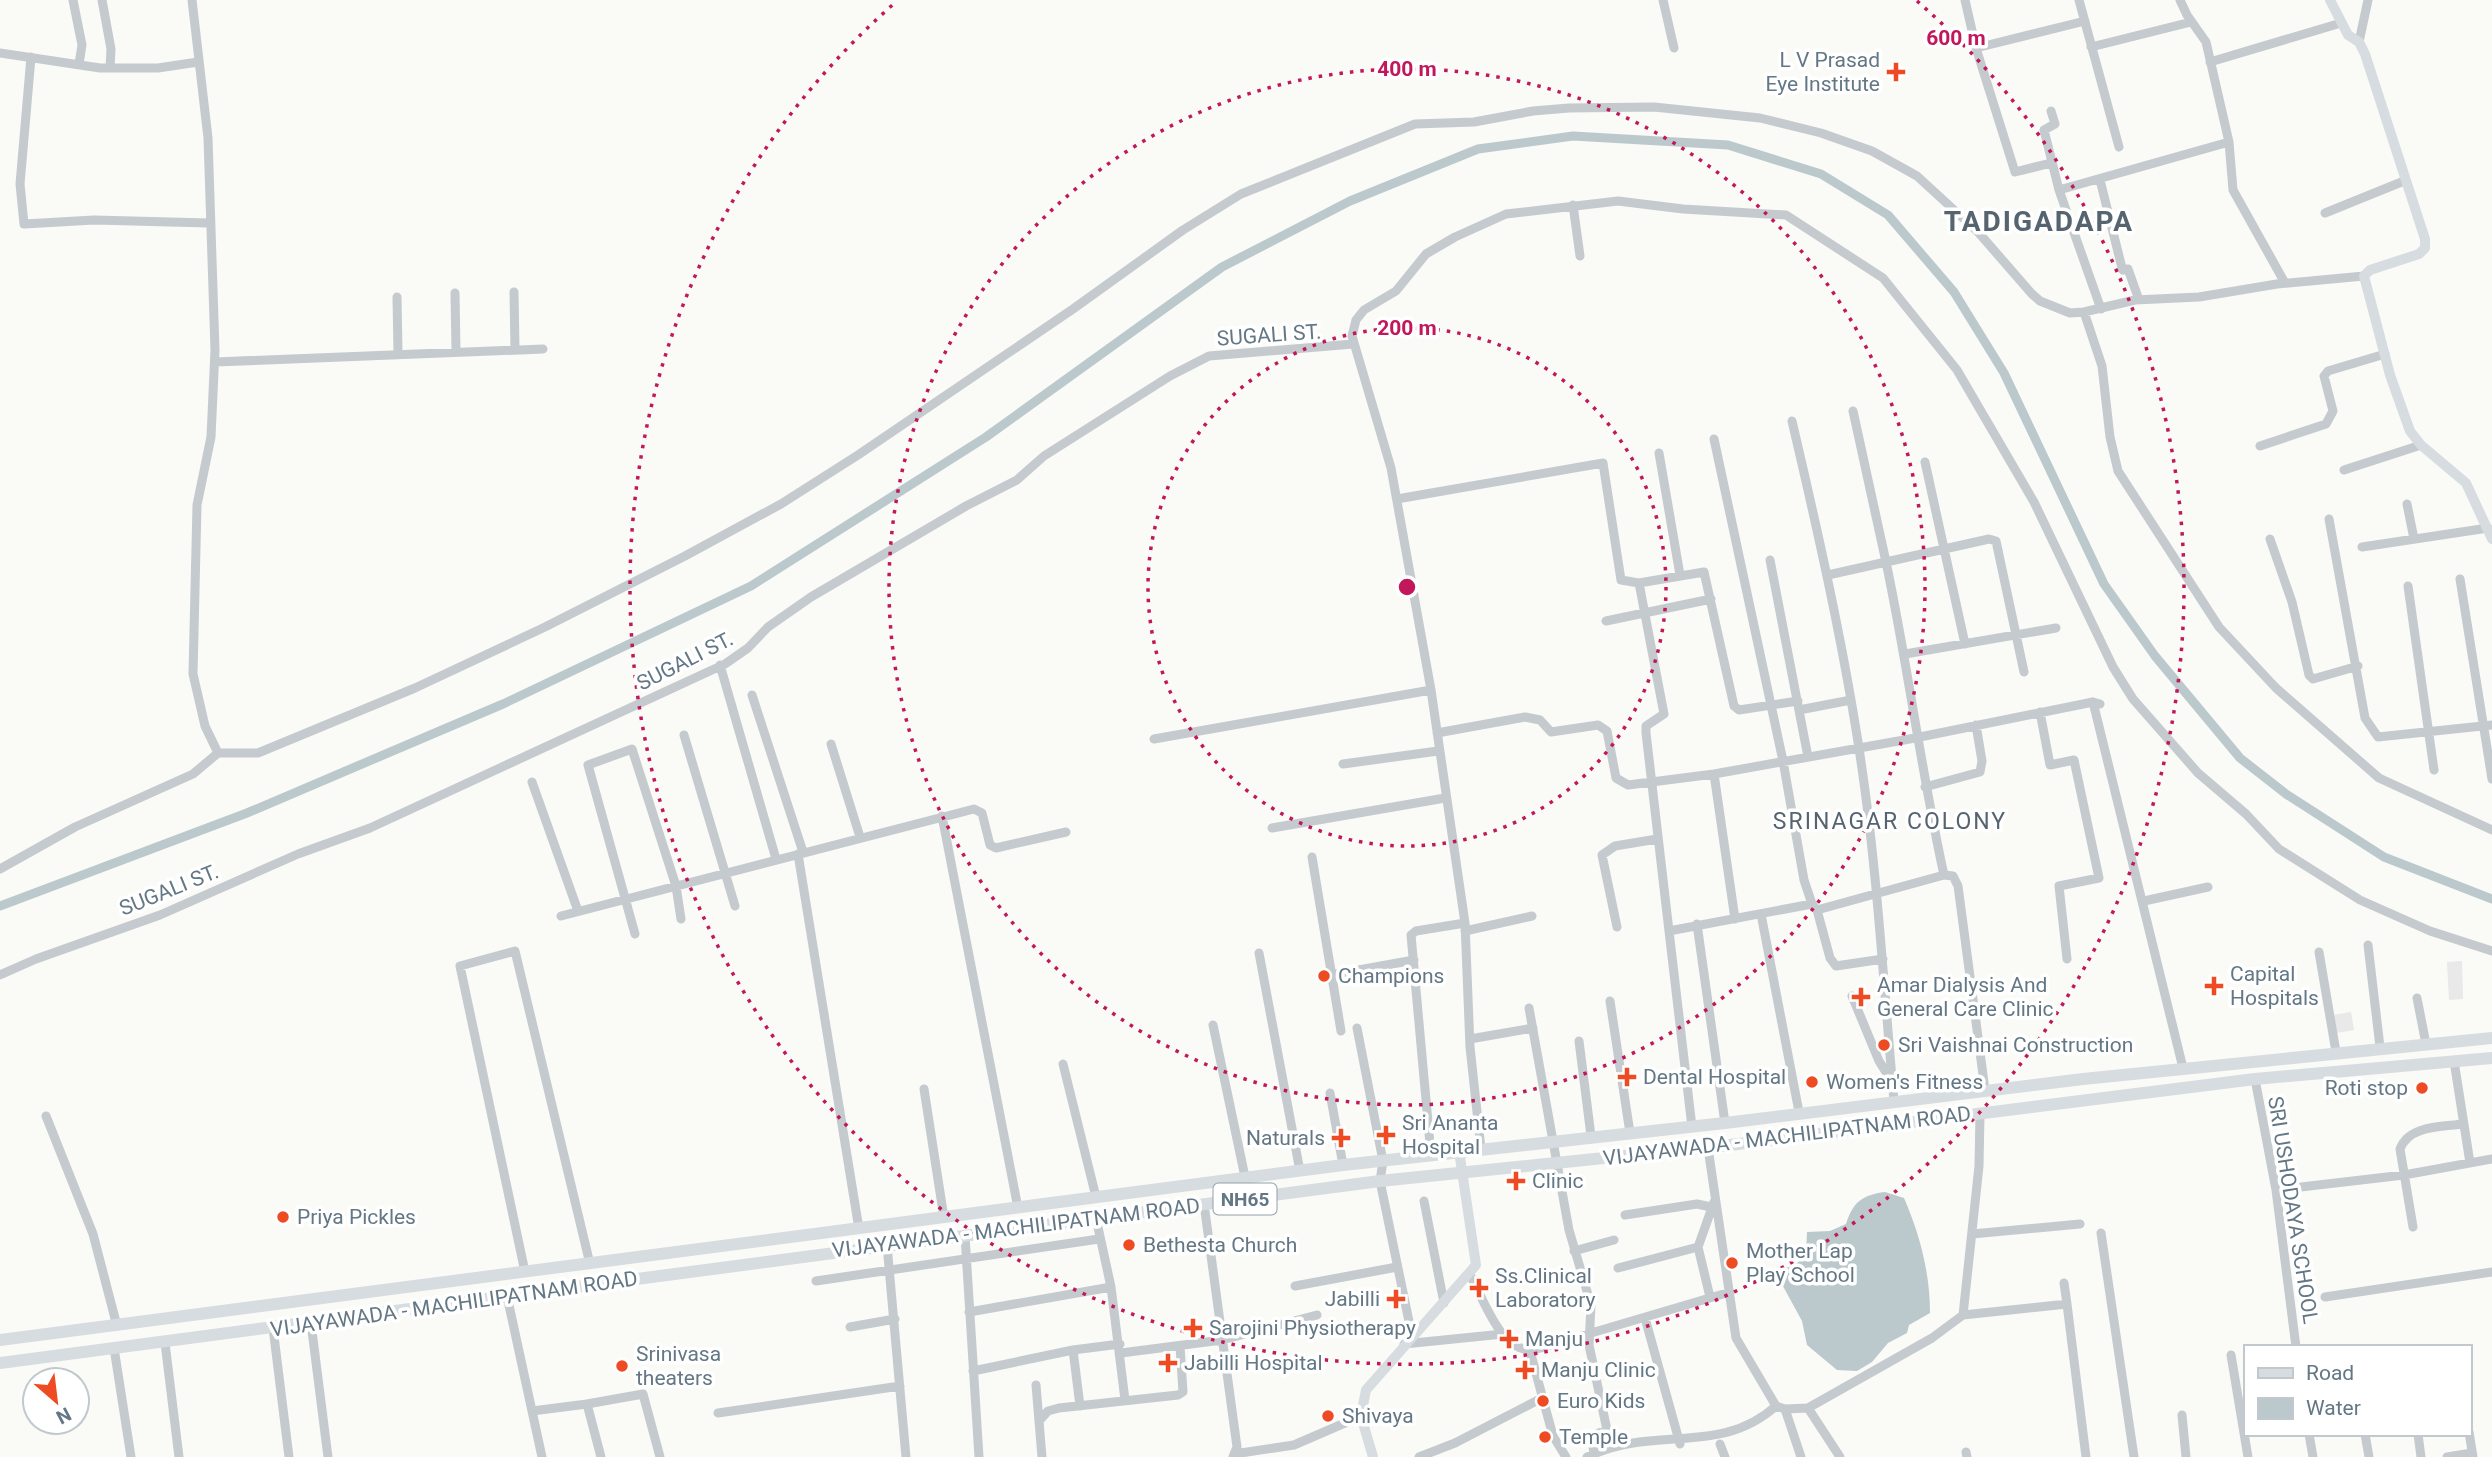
<svg xmlns="http://www.w3.org/2000/svg" width="2492" height="1457" font-family="Roboto,sans-serif">
	<style>
		.built { fill: #e8e9e8 }
		.water { fill: #bbc9cc }
		.lines { fill: none; stroke-linecap: round; stroke-linejoin: round }
		.canal { stroke: #bbc9cc; stroke-width: 9 }
		.minor { stroke: #c4cacd; stroke-width: 9 }
		.major { stroke: #d6dcdf; stroke-width: 10 }
		.highway { stroke: #d6dcdf; stroke-width: 12 }
		.ring { fill: none; stroke: #c2185b; stroke-width: 3.5; stroke-dasharray: 3.5 7 }
		.poi-dot { fill: #ee4b23; stroke: #fff; stroke-width: 2.5 }
		.labels { text-anchor: middle; stroke-width: 7; stroke-linejoin: round; paint-order: stroke }
		.shield { fill: #fff; stroke: #92a0a9; stroke-width: 2 }
		.shield-label { font-size: 19px; font-weight: bold; fill: #637784 }
		.poi-label { font-size: 21px; fill: #637784; stroke: #fff; text-anchor: start }
		.street-label { font-size: 21px; fill: #637784; stroke: #fff }
		.neighbourhood-label { font-size: 23px; letter-spacing: 2px; fill: #55646f; stroke: #fff }
		.district-label { font-size: 28px; font-weight: bold; letter-spacing: 2px; fill: #55646f; stroke: #fff }
		.centre { fill: #c2185b; stroke: #fff; stroke-width: 3.5 }
		.ring-label { font-size: 21px; text-anchor: middle; font-weight: bold; fill: #c2185b; stroke: #fff; stroke-width: 7; stroke-linejoin: round; paint-order: stroke }
	</style>
	<rect width="100%" height="100%" fill="#fafaf7"/>
	<path class="built" d="M 2462,961 L 2463,999 L 2449,1000 L 2447,962 Z
		M 2351,1012 L 2354,1030 L 2336,1033 L 2333,1015 Z"/>
	<path class="water" d="M 1885,1192 L 1904,1198 C 1920,1235 1930,1273 1930,1313 L 1909,1325 L 1907,1333 L 1888,1343 L 1872,1362 L 1857,1371 L 1837,1370 L 1807,1345 L 1802,1321 L 1778,1277 L 1783,1269 L 1795,1265 L 1806,1255 L 1807,1232 L 1830,1231 L 1846,1224 C 1853,1202 1862,1195 1885,1192 Z"/>
	<g class="lines">
		<path class="canal" d="M 0,906 L 247,813 L 503,704 L 751,586 L 986,437 L 1222,267 L 1350,201 L 1478,149 L 1573,136 L 1728,145 L 1821,174 L 1888,215 L 1954,292 L 2004,373 L 2104,584 L 2155,656 L 2240,758 L 2286,794 L 2384,857 L 2492,899"/>
		<path class="minor" d="M 73,0 L 82,45 L 79,64
			M 102,0 L 111,49 L 110,68
			M 192,0 L 208,138 L 215,350 L 211,437 L 197,505 L 193,674 L 205,726 L 218,753 L 258,753 L 415,688 L 545,627 L 685,556 L 781,504 L 858,455 L 1073,309 L 1183,230 L 1241,194 L 1415,124 L 1474,122 L 1533,111 L 1569,108 L 1654,107 L 1760,118 L 1821,133 L 1872,151 L 1917,176 L 1978,232 L 2032,294 L 2040,301 L 2070,313 L 2084,312 L 2135,300 L 2199,297 L 2277,284 L 2364,276
			M 1663,0 L 1674,48
			M 1965,0 L 1976,48 L 2015,172 L 2051,163
			M 2079,0 L 2119,147
			M 2180,0 L 2187,15 L 2206,42 L 2229,142 L 2233,190 L 2285,283
			M 2359,42 L 2368,0
			M 2091,47 L 2191,22
			M 1976,48 L 2085,21
			M 0,53 L 100,68 L 158,68 L 198,62
			M 31,57 L 20,184 L 24,224 L 94,220 L 209,223
			M 2210,62 L 2341,23
			M 2051,111 L 2055,124 L 2044,130 L 2059,190 L 2101,309
			M 2100,180 L 2121,264 L 2123,270 L 2128,269 L 2139,300
			M 2059,190 L 2229,142
			M 1573,205 L 1580,256
			M 2325,213 L 2404,181
			M 514,292 L 515,350
			M 455,293 L 456,352
			M 397,297 L 398,353
			M 2084,312 L 2102,366 L 2110,437 L 2118,471 L 2219,627 L 2276,688 L 2379,778 L 2492,830
			M 215,362 L 543,349
			M 1853,411 L 1886,562 L 1989,539 L 1996,541 L 2024,672
			M 1792,421 C 1817,528 1841,634 1858,742 C 1877,861 1883,981 1894,1101
			M 1714,439 L 1783,761 L 1804,880 L 1812,904
			M 2260,446 L 2326,424 L 2333,411 L 2324,376 L 2328,371 L 2385,354
			M 1659,453 L 1680,575
			M 1925,462 L 1965,644
			M 2344,470 L 2421,445
			M 1397,499 L 1603,463 L 1621,580 L 1639,583 L 1704,572 L 1734,706 L 1739,710 L 1798,701
			M 2407,504 L 2414,539
			M 2329,519 L 2365,718 L 2378,737 L 2492,725
			M 2270,539 L 2292,602 L 2309,675 L 2313,679 L 2358,666
			M 2362,547 L 2488,528
			M 1770,560 L 1808,757
			M 1828,575 L 1886,562 C 1908,666 1921,771 1944,875
			M 2460,579 L 2492,779
			M 1639,583 L 1664,714 L 1646,726 L 1646,733 L 1669,931
			M 2408,586 L 2434,770
			M 1606,621 L 1711,599
			M 1905,654 L 2056,628
			M 720,665 L 776,859
			M 752,695 L 803,852
			M 2093,702 L 2183,1068
			M 1799,710 L 1851,700
			M 2040,712 L 2050,765 L 2074,760 L 2099,878 L 2059,886 L 2067,959
			M 1437,733 L 1525,717 L 1540,720 L 1551,732 L 1598,725 L 1607,731 L 1616,778 L 1628,785 L 1714,774 L 1915,738 L 2093,702 L 2100,704
			M 684,735 L 735,906
			M 1154,739 L 1431,690
			M 831,744 L 860,837
			M 1343,764 L 1438,751
			M 1714,774 L 1735,919
			M 532,782 L 578,911
			M 1925,787 L 1980,772 L 1982,761 L 1976,725
			M 942,816 L 1018,1208
			M 1272,828 L 1445,798
			M 798,854 L 859,1229
			M 1312,857 L 1341,1031
			M 0,869 L 75,827 L 193,774 L 218,753
			M 2144,901 L 2208,887
			M 1817,910 L 1830,958 L 1836,966 L 1883,959
			M 1761,914 L 1799,1112
			M 561,916 L 974,809 L 982,813 L 990,845 L 996,848 L 1066,832
			M 1697,924 L 1725,1123
			M 1617,927 L 1602,855 L 1615,846 L 1657,839
			M 1465,931 L 1532,916
			M 635,934 L 588,765 L 632,749 L 676,886 L 681,919
			M 2368,945 L 2380,1047
			M 2319,952 L 2336,1052
			M 1259,953 L 1300,1171
			M 0,975 L 36,959 L 160,915 L 298,854 L 370,828 L 725,664 L 748,648 L 768,627 L 811,597 L 966,506 L 1017,480 L 1044,456 L 1170,376 L 1209,356 L 1353,344
			M 1331,975 L 1414,960
			M 1852,996 L 1879,1061 L 1891,1080
			M 2417,998 L 2426,1044
			M 1610,1001 L 1630,1133
			M 1529,1008 L 1569,1230 L 1591,1305 L 1589,1345 L 1607,1430 L 1591,1436 L 1594,1453
			M 1213,1025 L 1245,1177
			M 1357,1028 L 1383,1161 L 1380,1181 L 1412,1336
			M 1470,1039 L 1533,1028
			M 1579,1041 L 1591,1136
			M 2454,1061 L 2470,1163
			M 1063,1064 L 1096,1197
			M 2255,1079 L 2276,1190 L 2296,1347
			M 924,1089 L 944,1218
			M 1330,1093 L 1343,1165
			M 46,1116 L 93,1234 L 117,1326
			M 1692,1127 L 1669,931 L 1812,904 L 1817,910 L 1944,875 L 1953,876 L 1958,886 L 1985,1090
			M 1708,1148 L 1736,1338 L 1776,1406 L 1785,1409 L 1808,1408 L 1840,1457
			M 1481,1149 L 1470,1047 L 1465,923 L 1431,690 L 1391,468 L 1352,336 L 1356,320 L 1364,310 L 1396,291 L 1426,254 L 1455,237 L 1506,214 L 1618,201 L 1683,209 L 1786,215 L 1883,278 L 1957,370 L 2034,502 L 2113,667 L 2133,699 L 2198,773 L 2246,814 L 2279,849 L 2360,900 L 2430,931 L 2492,951
			M 1431,1155 L 1411,935 L 1416,931 L 1465,923
			M 2276,1190 L 2404,1175 L 2492,1159
			M 1424,1201 L 1444,1303
			M 1204,1204 L 1237,1447 L 1233,1457
			M 1625,1215 L 1697,1204 L 1711,1207
			M 1096,1218 L 1111,1287 L 1125,1400
			M 2413,1227 L 2400,1149 C 2409,1125 2441,1127 2463,1124
			M 2101,1233 L 2134,1457
			M 1972,1234 L 2080,1224
			M 965,1236 L 979,1457
			M 887,1245 L 906,1457
			M 1698,1247 L 1714,1202
			M 1574,1251 L 1614,1240
			M 1618,1268 L 1698,1247 L 1710,1297
			M 525,1272 L 460,966 L 515,951 L 590,1264
			M 1470,1275 C 1484,1299 1502,1358 1537,1349 L 1730,1292
			M 816,1281 L 1099,1239
			M 1295,1286 L 1397,1267
			M 507,1296 L 542,1457
			M 2325,1297 L 2492,1272
			M 2067,1304 L 2086,1457
			M 969,1312 L 1111,1287
			M 1963,1315 L 2067,1304 L 2064,1283
			M 1645,1318 L 1680,1444
			M 311,1323 L 328,1457
			M 850,1327 L 895,1319
			M 273,1328 L 289,1457
			M 165,1343 L 179,1457
			M 1404,1344 L 1503,1334
			M 114,1348 L 131,1457
			M 1073,1350 L 1080,1406
			M 1530,1351 L 1553,1436 L 1566,1457
			M 1121,1353 L 1222,1340 L 1317,1315
			M 2231,1355 L 2248,1457
			M 973,1371 L 1073,1350 L 1120,1344
			M 1036,1385 L 1042,1457
			M 587,1404 L 643,1394 L 660,1457
			M 1808,1408 L 1932,1338 L 1963,1315 L 1979,1166 L 1980,1113
			M 1785,1409 L 1801,1457
			M 532,1411 L 587,1404 L 601,1457
			M 718,1413 L 900,1386
			M 2182,1415 L 2186,1457
			M 1039,1421 L 1048,1411 L 1059,1408 L 1178,1395 L 1183,1392 L 1180,1346
			M 2469,1432 L 2473,1457
			M 2309,1434 L 2313,1457
			M 2365,1434 L 2369,1457
			M 2418,1434 L 2421,1457
			M 1720,1444 L 1725,1457
			M 1966,1452 L 1967,1457
			M 1234,1454 L 1294,1445 L 1361,1416
			M 1419,1457 L 1455,1443 L 1542,1398
			M 1587,1457 C 1656,1424 1719,1457 1776,1406
			M 2447,1457 L 2472,1453"/>
		<path class="major" d="M 2330,0 L 2348,35 L 2359,42 L 2365,54 L 2425,239 L 2425,248 L 2419,254 L 2370,270 L 2364,276 L 2390,375 L 2410,431 L 2421,445 L 2466,483 L 2492,539
			M 1373,1457 L 1361,1416 L 1366,1390 L 1476,1265 L 1459,1151"/>
		<path class="highway" d="M 0,1340 L 1343,1165 L 1725,1123 L 2083,1079 L 2492,1038
			M 0,1363 L 1380,1181 L 1730,1145 L 2255,1079 L 2492,1058"/>
	</g>
	<g class="ring">
		<circle cx="1407" cy="587" r="259"/>
		<circle cx="1407" cy="587" r="518"/>
		<path d="M1917 1A777 777 0 1 1 897 1"/>
	</g>
	<g class="poi-dot">
		<path d="M1892.5 61.5h7v7h7v7h-7v7h-7v-7h-7v-7h7z"/>
		<circle cx="1324" cy="976" r="7"/>
		<path d="M2210.5 975.5h7v7h7v7h-7v7h-7v-7h-7v-7h7z"/>
		<path d="M1857.5 986.5h7v7h7v7h-7v7h-7v-7h-7v-7h7z"/>
		<circle cx="1884" cy="1045" r="7"/>
		<path d="M1623.5 1066.5h7v7h7v7h-7v7h-7v-7h-7v-7h7z"/>
		<circle cx="1812" cy="1082" r="7"/>
		<circle cx="2422" cy="1088" r="7"/>
		<path d="M1382.5 1124.5h7v7h7v7h-7v7h-7v-7h-7v-7h7z"/>
		<path d="M1337.5 1127.5h7v7h7v7h-7v7h-7v-7h-7v-7h7z"/>
		<path d="M1512.5 1170.5h7v7h7v7h-7v7h-7v-7h-7v-7h7z"/>
		<circle cx="283" cy="1217" r="7"/>
		<circle cx="1129" cy="1245" r="7"/>
		<circle cx="1732" cy="1263" r="7"/>
		<path d="M1475.5 1277.5h7v7h7v7h-7v7h-7v-7h-7v-7h7z"/>
		<path d="M1392.5 1288.5h7v7h7v7h-7v7h-7v-7h-7v-7h7z"/>
		<path d="M1189.5 1317.5h7v7h7v7h-7v7h-7v-7h-7v-7h7z"/>
		<path d="M1505.5 1328.5h7v7h7v7h-7v7h-7v-7h-7v-7h7z"/>
		<path d="M1164.5 1352.5h7v7h7v7h-7v7h-7v-7h-7v-7h7z"/>
		<circle cx="622" cy="1366" r="7"/>
		<path d="M1521.5 1359.5h7v7h7v7h-7v7h-7v-7h-7v-7h7z"/>
		<circle cx="1543" cy="1401" r="7"/>
		<circle cx="1328" cy="1416" r="7"/>
		<circle cx="1545" cy="1437" r="7"/>
	</g>
	<g class="labels">
		<rect class="shield" x="1213.5" y="1183.5" width="63" height="31" rx="5"/>
		<g class="shield-label">
			<text x="1245" y="1206">NH65</text>
		</g>
		<g class="poi-label">
			<text x="1880" y="67" text-anchor="end">L V Prasad<tspan x="1880" dy="24">Eye Institute</tspan></text>
			<text x="2230" y="981">Capital<tspan x="2230" dy="24">Hospitals</tspan></text>
			<text x="1338" y="983">Champions</text>
			<text x="1877" y="992">Amar Dialysis And<tspan x="1877" dy="24">General Care Clinic</tspan></text>
			<text x="1898" y="1052">Sri Vaishnai Construction</text>
			<text x="1643" y="1084">Dental Hospital</text>
			<text x="1826" y="1089">Women's Fitness</text>
			<text x="2408" y="1095" text-anchor="end">Roti stop</text>
			<text x="1402" y="1130">Sri Ananta<tspan x="1402" dy="24">Hospital</tspan></text>
			<text x="1325" y="1145" text-anchor="end">Naturals</text>
			<text x="1532" y="1188">Clinic</text>
			<text x="297" y="1224">Priya Pickles</text>
			<text x="1143" y="1252">Bethesta Church</text>
			<text x="1746" y="1258">Mother Lap<tspan x="1746" dy="24">Play School</tspan></text>
			<text x="1495" y="1283">Ss.Clinical<tspan x="1495" dy="24">Laboratory</tspan></text>
			<text x="1380" y="1306" text-anchor="end">Jabilli</text>
			<text x="1209" y="1335">Sarojini Physiotherapy</text>
			<text x="1525" y="1346">Manju</text>
			<text x="636" y="1361">Srinivasa<tspan x="636" dy="24">theaters</tspan></text>
			<text x="1184" y="1370">Jabilli Hospital</text>
			<text x="1541" y="1377">Manju Clinic</text>
			<text x="1557" y="1408">Euro Kids</text>
			<text x="1342" y="1423">Shivaya</text>
			<text x="1559" y="1444">Temple</text>
		</g>
		<g class="street-label">
			<text transform="translate(1269 335) rotate(-4)" y="7">SUGALI ST.</text>
			<text transform="translate(685 661) rotate(-27)" y="7">SUGALI ST.</text>
			<text transform="translate(169 890) rotate(-22)" y="7">SUGALI ST.</text>
			<text transform="translate(1787 1136) rotate(-7)" y="7">VIJAYAWADA - MACHILIPATNAM ROAD</text>
			<text transform="translate(2293 1210) rotate(81)" y="7">SRI USHODAYA SCHOOL</text>
			<text transform="translate(1016 1228) rotate(-7)" y="7">VIJAYAWADA - MACHILIPATNAM ROAD</text>
			<text transform="translate(454 1304) rotate(-8)" y="7">VIJAYAWADA - MACHILIPATNAM ROAD</text>
		</g>
		<g class="neighbourhood-label">
			<text x="1890" y="829">SRINAGAR COLONY</text>
		</g>
		<g class="district-label">
			<text x="2039" y="231">TADIGADAPA</text>
		</g>
	</g>
	<circle cx="1407" cy="587" r="10" class="centre"/>
	<g class="ring-label">
		<text x="1956" y="45">600 m</text>
		<text x="1407" y="76">400 m</text>
		<text x="1407" y="335">200 m</text>
	</g>
	<rect x="2244" y="1345" width="228" height="91" fill="#ffffff" stroke="#c1c9ce" stroke-width="2"/>
	<rect x="2258" y="1368" width="35" height="10" fill="#d6dcdf" stroke="#c1c9ce" stroke-width="2"/>
	<text x="2306" y="1380" font-size="21" fill="#637784">Road</text>
	<rect x="2258" y="1398" width="35" height="21" fill="#bbc9cc" stroke="#c1c9ce" stroke-width="2"/>
	<text x="2306" y="1415" font-size="21" fill="#637784">Water</text>
	<g transform="translate(56 1401) rotate(152)"><circle r="33" fill="#ffffff" stroke="#c1c9ce" stroke-width="2"/>
	<path d="M0-5L12 26L0 18L-12 26Z" fill="#ee4b23"/>
	<text y="-10" font-size="19" font-weight="bold" text-anchor="middle" fill="#637784">N</text>
	</g>
</svg>
